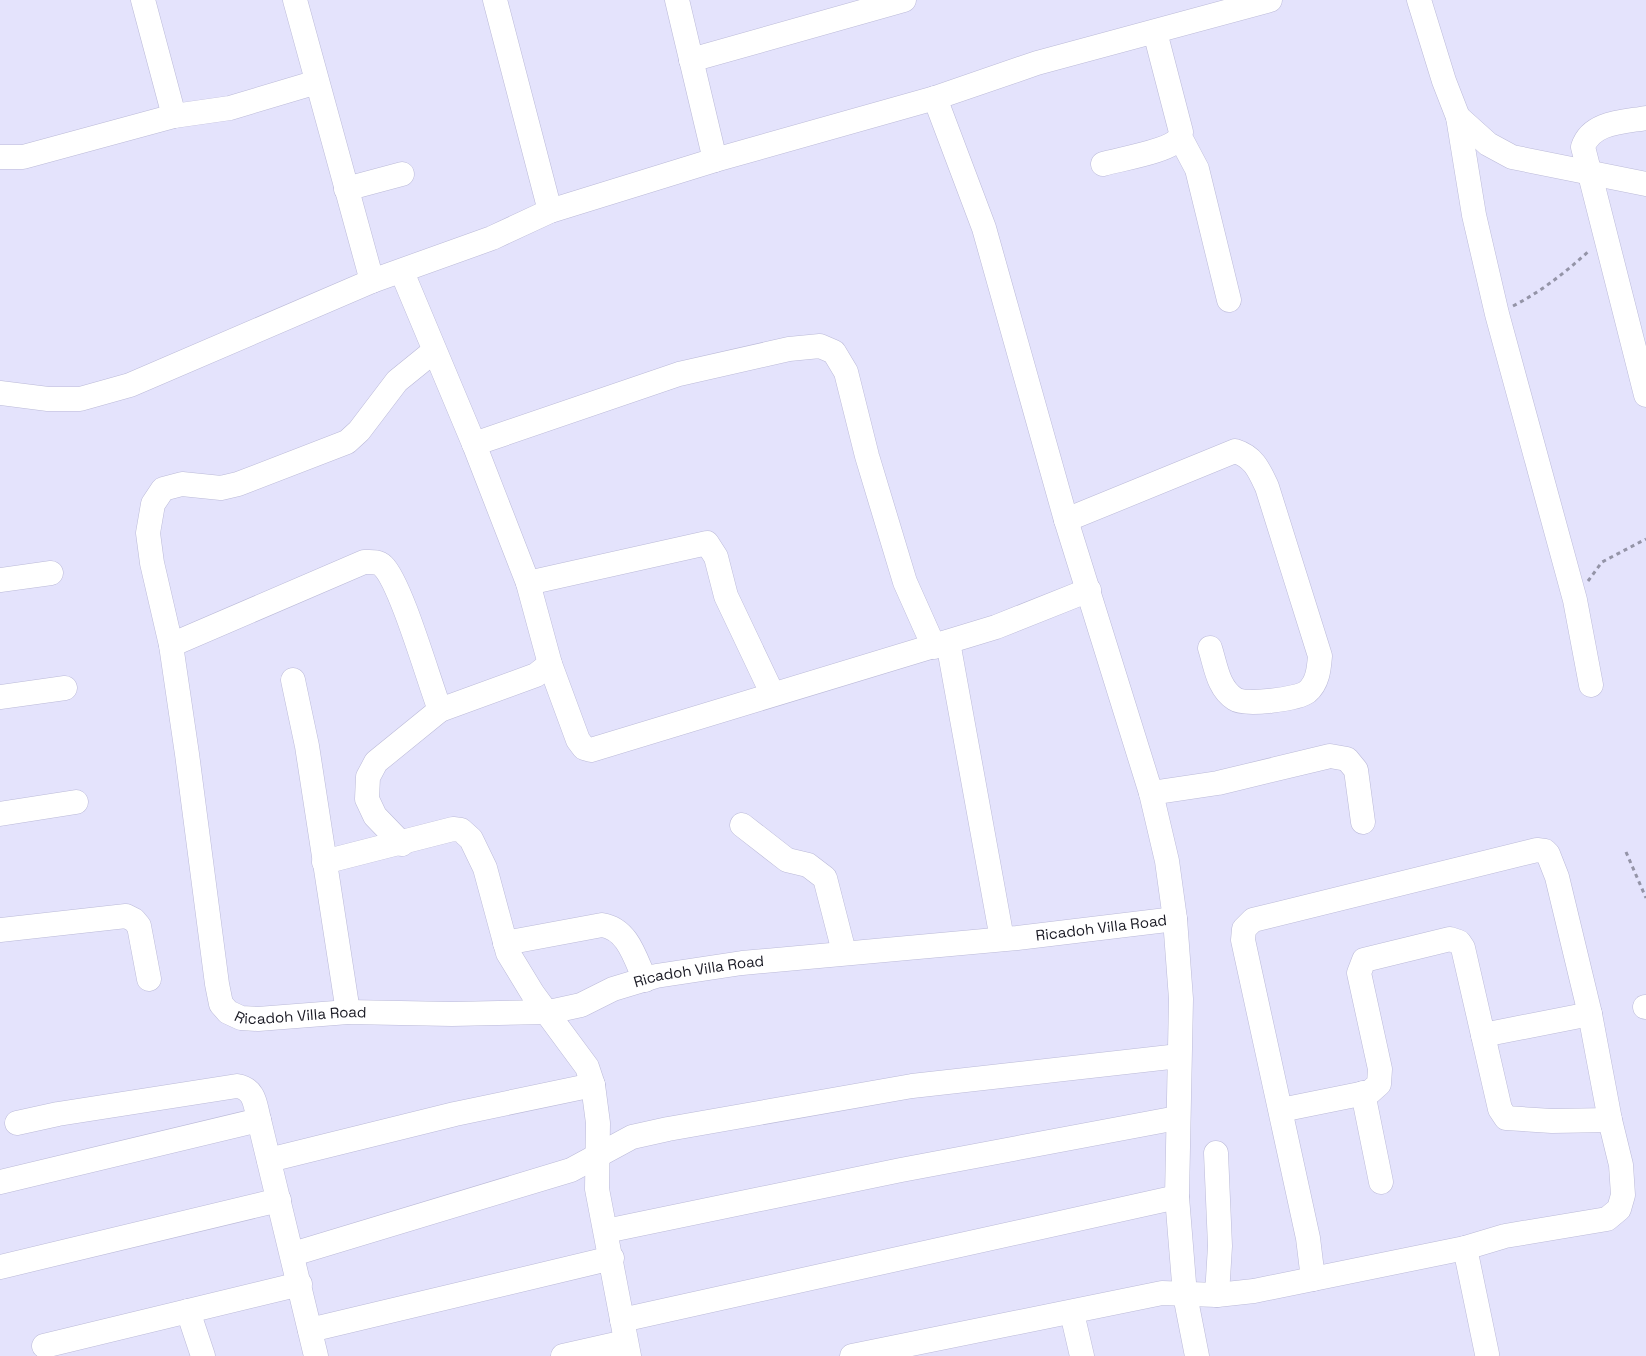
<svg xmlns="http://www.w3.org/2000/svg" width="1646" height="1356" font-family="'Space Grotesk',sans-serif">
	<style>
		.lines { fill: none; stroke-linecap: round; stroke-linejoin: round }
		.minor-casing { stroke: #bbbad8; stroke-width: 25 }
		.path { stroke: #9494a7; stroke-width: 3; stroke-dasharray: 4 4; stroke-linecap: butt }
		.minor { stroke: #fff; stroke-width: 24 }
		.labels { text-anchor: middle; stroke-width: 5; stroke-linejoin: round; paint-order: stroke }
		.street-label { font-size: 15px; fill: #1a1a24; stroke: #e4e3fc }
	</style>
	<rect width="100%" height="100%" fill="#e4e3fc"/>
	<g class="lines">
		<g class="minor-casing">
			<g id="minor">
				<path d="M 143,0 L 174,116"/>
				<path d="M 295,0 L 372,281"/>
				<path d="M 495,0 L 550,211"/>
				<path d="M 677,0 L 715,160"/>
				<path d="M 1419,0 L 1444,81 L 1458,117 L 1488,144 L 1512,157 L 1646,184"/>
				<path d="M 1155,32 L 1181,132 L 1180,137 L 1197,169 L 1229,300"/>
				<path d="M 691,60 L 904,0"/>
				<path d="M 935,98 L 984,228 L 1066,520 L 1151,793 L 1167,861 L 1175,919 L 1181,999 L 1177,1197 L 1185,1295 L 1197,1356"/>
				<path d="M 1458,117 L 1474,215 L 1497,314 L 1575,600 L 1591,685"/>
				<path d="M 1646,118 C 1623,122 1591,122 1583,147 L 1646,395"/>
				<path d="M 0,157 L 23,157 L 174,116 L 230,108 L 317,82"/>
				<path d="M 1103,164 C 1120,159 1172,151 1180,137"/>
				<path d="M 346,189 L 402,174"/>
				<path d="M 402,272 L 474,444 L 528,583 L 550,664 L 578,740 L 584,748 L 591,750 L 996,627 L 1089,590"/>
				<path id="s1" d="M 434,351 L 397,381 L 359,431 L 347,442 L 238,484 L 221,488 L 182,484 L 163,489 L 153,504 L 148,533 L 152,563 L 171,645 L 187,754 L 217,984 L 221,1004 L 228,1012 L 241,1018 L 258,1019 L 348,1012 L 452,1014 L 549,1012 L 581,1005 L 613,989 L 656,976 L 742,963 L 1017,938 L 1175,919"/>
				<path d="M 0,393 L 48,399 L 80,399 L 130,385 L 372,281 L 492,238 L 550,211 L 715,160 L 935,98 L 1037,63 L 1270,0"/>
				<path d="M 474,444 L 679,374 L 789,349 L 820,346 L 834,352 L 846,372 L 867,456 L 905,582 L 934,647"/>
				<path d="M 1066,520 L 1235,451 C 1254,457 1259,470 1267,487 L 1320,656 C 1319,668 1318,683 1307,692 C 1298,699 1245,706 1235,699 C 1218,688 1216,667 1210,648"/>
				<path d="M 0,580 L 51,573"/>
				<path d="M 528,583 L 707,543 L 716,557 L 726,596 L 772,693"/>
				<path d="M 948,642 L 1002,939"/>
				<path d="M 171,645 L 364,562 C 371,562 378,561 383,566 C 401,583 429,682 440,710"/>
				<path d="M 293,680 L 307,746 L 348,1012"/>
				<path d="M 0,697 L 65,688"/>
				<path d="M 1151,793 L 1218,783 L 1330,756 L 1347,759 L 1356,770 L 1363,822"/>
				<path d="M 0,814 L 76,802"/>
				<path d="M 742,825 L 787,860 L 808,865 L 825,878 L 844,952"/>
				<path d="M 402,844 L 375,816 L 367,799 L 368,777 L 376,762 L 440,710 L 536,675 L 550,664"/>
				<path d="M 1537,850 L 1545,851 L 1548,854 L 1557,877 L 1590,1014 L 1610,1120 L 1621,1165 L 1623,1195 L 1619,1209 L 1607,1219 L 1505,1236 L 1465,1248 L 1313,1279 L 1308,1238 L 1243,940 L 1244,929 L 1253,920 Z"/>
				<path d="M 324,862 L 453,829 L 461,830 L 471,839 L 485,868 L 508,953 L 533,994 L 587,1067 L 593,1085 L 598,1123 L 597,1189 L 629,1356"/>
				<path d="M 0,930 L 126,916 L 134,920 L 139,926 L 149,979"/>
				<path d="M 505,943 L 602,925 C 628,929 635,958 645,980"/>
				<path d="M 1645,1007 L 1646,1007"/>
				<path d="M 1483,1035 L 1590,1014"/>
				<path d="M 1363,1093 L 1381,1182"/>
				<path d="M 1281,1110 L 1370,1092 L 1379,1084 L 1380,1069 L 1359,973 L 1364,960 L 1450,939 L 1459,942 L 1463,948 L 1500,1109 L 1506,1118 L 1552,1121 L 1610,1120"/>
				<path d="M 17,1123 L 58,1114 L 237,1086 C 255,1089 255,1104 259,1120 L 316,1356"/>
				<path d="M 1216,1153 L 1220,1246 L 1217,1295"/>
				<path d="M 269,1160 L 455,1114 L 593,1085"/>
				<path d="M 0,1182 L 259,1120"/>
				<path d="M 606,1231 L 901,1170 L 1177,1118"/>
				<path d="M 1465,1248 L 1487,1354"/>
				<path d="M 293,1254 L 571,1170 L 632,1137 L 668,1129 L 912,1086 L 1179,1056"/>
				<path d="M 0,1267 L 279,1200"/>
				<path d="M 188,1311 L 203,1356"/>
				<path d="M 1072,1313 L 1082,1356"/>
				<path d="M 622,1320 L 1177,1197"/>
				<path d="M 310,1330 L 612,1258"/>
				<path d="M 44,1346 L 300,1284"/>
				<path d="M 563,1356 L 625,1342"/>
				<path d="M 852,1356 L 1162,1293 L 1217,1295 L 1254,1291 L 1313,1279"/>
			</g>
		</g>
		<path class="path" d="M 1513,306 C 1542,291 1566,272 1590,250
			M 1588,581 L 1602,562 L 1646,539
			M 1626,852 L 1646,898"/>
		<use href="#minor" class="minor"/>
	</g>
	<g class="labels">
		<g class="street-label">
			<text dy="5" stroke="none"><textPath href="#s1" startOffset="1739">Ricadoh Villa Road</textPath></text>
			<text dy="5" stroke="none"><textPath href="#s1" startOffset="1334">Ricadoh Villa Road</textPath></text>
			<text dy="5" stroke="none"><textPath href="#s1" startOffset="929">Ricadoh Villa Road</textPath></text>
		</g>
	</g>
</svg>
